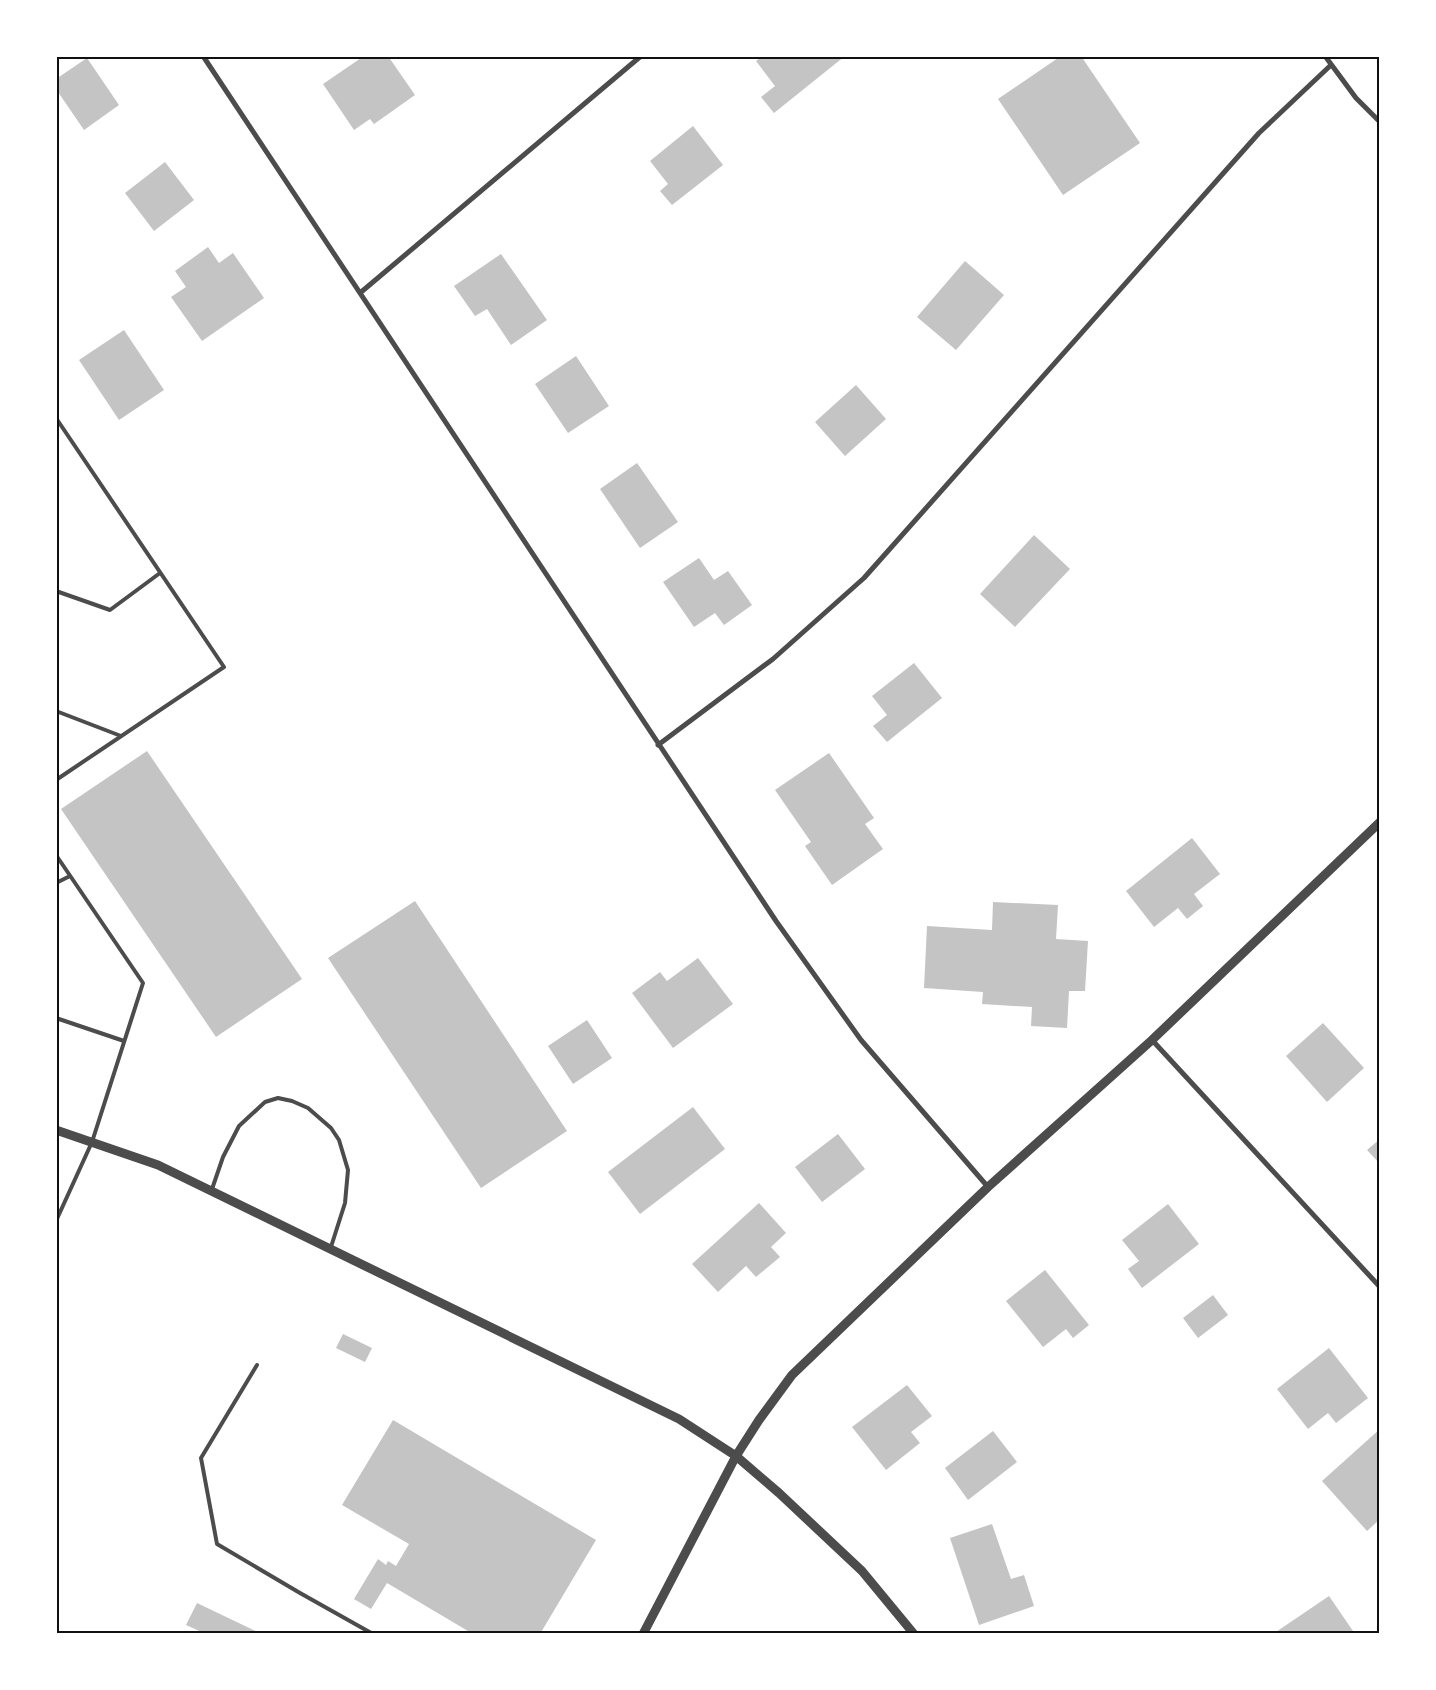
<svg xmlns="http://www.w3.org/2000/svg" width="1436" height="1690" font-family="Barlow,sans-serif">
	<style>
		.building { fill: #c4c4c4 }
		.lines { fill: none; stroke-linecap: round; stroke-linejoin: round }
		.service { stroke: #4c4c4c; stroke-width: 4 }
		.minor { stroke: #4c4c4c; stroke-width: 5 }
		.tertiary { stroke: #4c4c4c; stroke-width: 9 }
		.neatline { fill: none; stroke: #111; stroke-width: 2 }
	</style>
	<rect width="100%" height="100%" fill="#fff"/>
	<path class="building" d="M 364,56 L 388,56 L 415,95 L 374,124 L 370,119 L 354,130 L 323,84 Z
		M 763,56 L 845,56 L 774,113 L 761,97 L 775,86 L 756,61 Z
		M 1061,56 L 1081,56 L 1140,143 L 1063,195 L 998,99 Z
		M 87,58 L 119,105 L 84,130 L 56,89 L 56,79 Z
		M 693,126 L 723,165 L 672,205 L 660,191 L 668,184 L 650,161 Z
		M 165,162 L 194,200 L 154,231 L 125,193 Z
		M 208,247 L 219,263 L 233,253 L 264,298 L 202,341 L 171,297 L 186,287 L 175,271 Z
		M 501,254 L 547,320 L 511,345 L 487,309 L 475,316 L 454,286 Z
		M 965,261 L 1004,295 L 956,350 L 917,317 Z
		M 124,330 L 164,390 L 119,420 L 79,360 Z
		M 576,356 L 609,406 L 568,433 L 535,384 Z
		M 856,385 L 886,419 L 845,456 L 815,422 Z
		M 637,463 L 678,522 L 640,548 L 600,489 Z
		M 1034,535 L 1070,569 L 1015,627 L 980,594 Z
		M 699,558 L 714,580 L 728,571 L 752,605 L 724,625 L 715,613 L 694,627 L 663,582 Z
		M 914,663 L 942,698 L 887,742 L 873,726 L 887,715 L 872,696 Z
		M 147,751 L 302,979 L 216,1037 L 61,809 Z
		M 829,753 L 874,818 L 865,824 L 883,849 L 832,885 L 805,846 L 811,842 L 775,790 Z
		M 1192,838 L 1220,874 L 1194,894 L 1203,906 L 1187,919 L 1178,908 L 1154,927 L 1126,891 Z
		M 415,901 L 567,1131 L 481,1188 L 328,958 Z
		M 993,902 L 1058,905 L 1056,939 L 1088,941 L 1085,991 L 1069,991 L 1067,1028 L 1031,1026 L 1032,1007 L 982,1004 L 983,992 L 924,988 L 927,926 L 992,930 Z
		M 698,958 L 733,1004 L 673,1048 L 632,993 L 660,972 L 667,981 Z
		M 587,1020 L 612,1058 L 573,1084 L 548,1046 Z
		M 1323,1023 L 1364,1068 L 1327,1102 L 1286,1056 Z
		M 693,1107 L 725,1149 L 640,1214 L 608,1172 Z
		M 838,1134 L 865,1169 L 822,1202 L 795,1167 Z
		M 1380,1139 L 1380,1164 L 1367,1150 Z
		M 759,1203 L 786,1233 L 771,1247 L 780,1257 L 756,1277 L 746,1266 L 718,1292 L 692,1264 Z
		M 1168,1204 L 1199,1244 L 1142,1288 L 1128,1269 L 1139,1261 L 1122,1240 Z
		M 1045,1270 L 1089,1325 L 1073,1338 L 1066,1329 L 1043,1347 L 1006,1301 Z
		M 1213,1295 L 1228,1315 L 1198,1338 L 1183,1318 Z
		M 343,1334 L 372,1348 L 365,1362 L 336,1348 Z
		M 1329,1348 L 1368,1398 L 1336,1423 L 1328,1413 L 1308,1429 L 1277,1389 Z
		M 907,1385 L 932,1416 L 911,1432 L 920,1443 L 886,1470 L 852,1427 Z
		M 393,1420 L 596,1540 L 540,1634 L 473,1634 L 387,1583 L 371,1609 L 354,1599 L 378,1559 L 386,1565 L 388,1561 L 396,1566 L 409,1544 L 342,1505 Z
		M 1380,1429 L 1380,1519 L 1367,1531 L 1322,1481 Z
		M 993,1431 L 1017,1462 L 968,1500 L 945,1468 Z
		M 992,1524 L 1011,1579 L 1024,1575 L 1034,1606 L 979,1625 L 950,1538 Z
		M 1329,1596 L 1355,1634 L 1273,1634 Z
		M 197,1603 L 262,1634 L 206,1634 L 186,1625 Z"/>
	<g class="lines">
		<path class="service" d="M 56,418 L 224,667 L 56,780
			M 56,591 L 110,610 L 160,573
			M 56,711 L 121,736
			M 56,855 L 143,983 L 92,1142 L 56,1221
			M 56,883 L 70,876
			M 56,1018 L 124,1041
			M 211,1192 L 223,1157 L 239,1126 L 265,1102 L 278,1098 L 292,1101 L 308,1108 L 331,1128 L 339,1140 L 348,1170 L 345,1203 L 330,1250
			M 257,1365 L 201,1458 L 217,1544 L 300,1593 L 373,1634"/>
		<path class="minor" d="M 203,56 L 776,921 L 861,1040 L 988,1187
			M 1325,56 L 1356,98 L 1380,122
			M 360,293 L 641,56
			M 658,745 L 773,659 L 864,578 L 1259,133 L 1331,65
			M 1152,1040 L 1380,1287"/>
		<path class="tertiary" d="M 56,1130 L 158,1165 L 679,1419 L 736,1456 L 779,1493 L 862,1571 L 914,1634
			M 643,1634 L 736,1456 L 759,1420 L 792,1375 L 988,1187 L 1152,1040 L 1380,822"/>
	</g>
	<rect width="1436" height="1690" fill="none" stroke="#ffffff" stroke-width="115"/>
	<rect x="58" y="58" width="1320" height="1574" class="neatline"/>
</svg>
